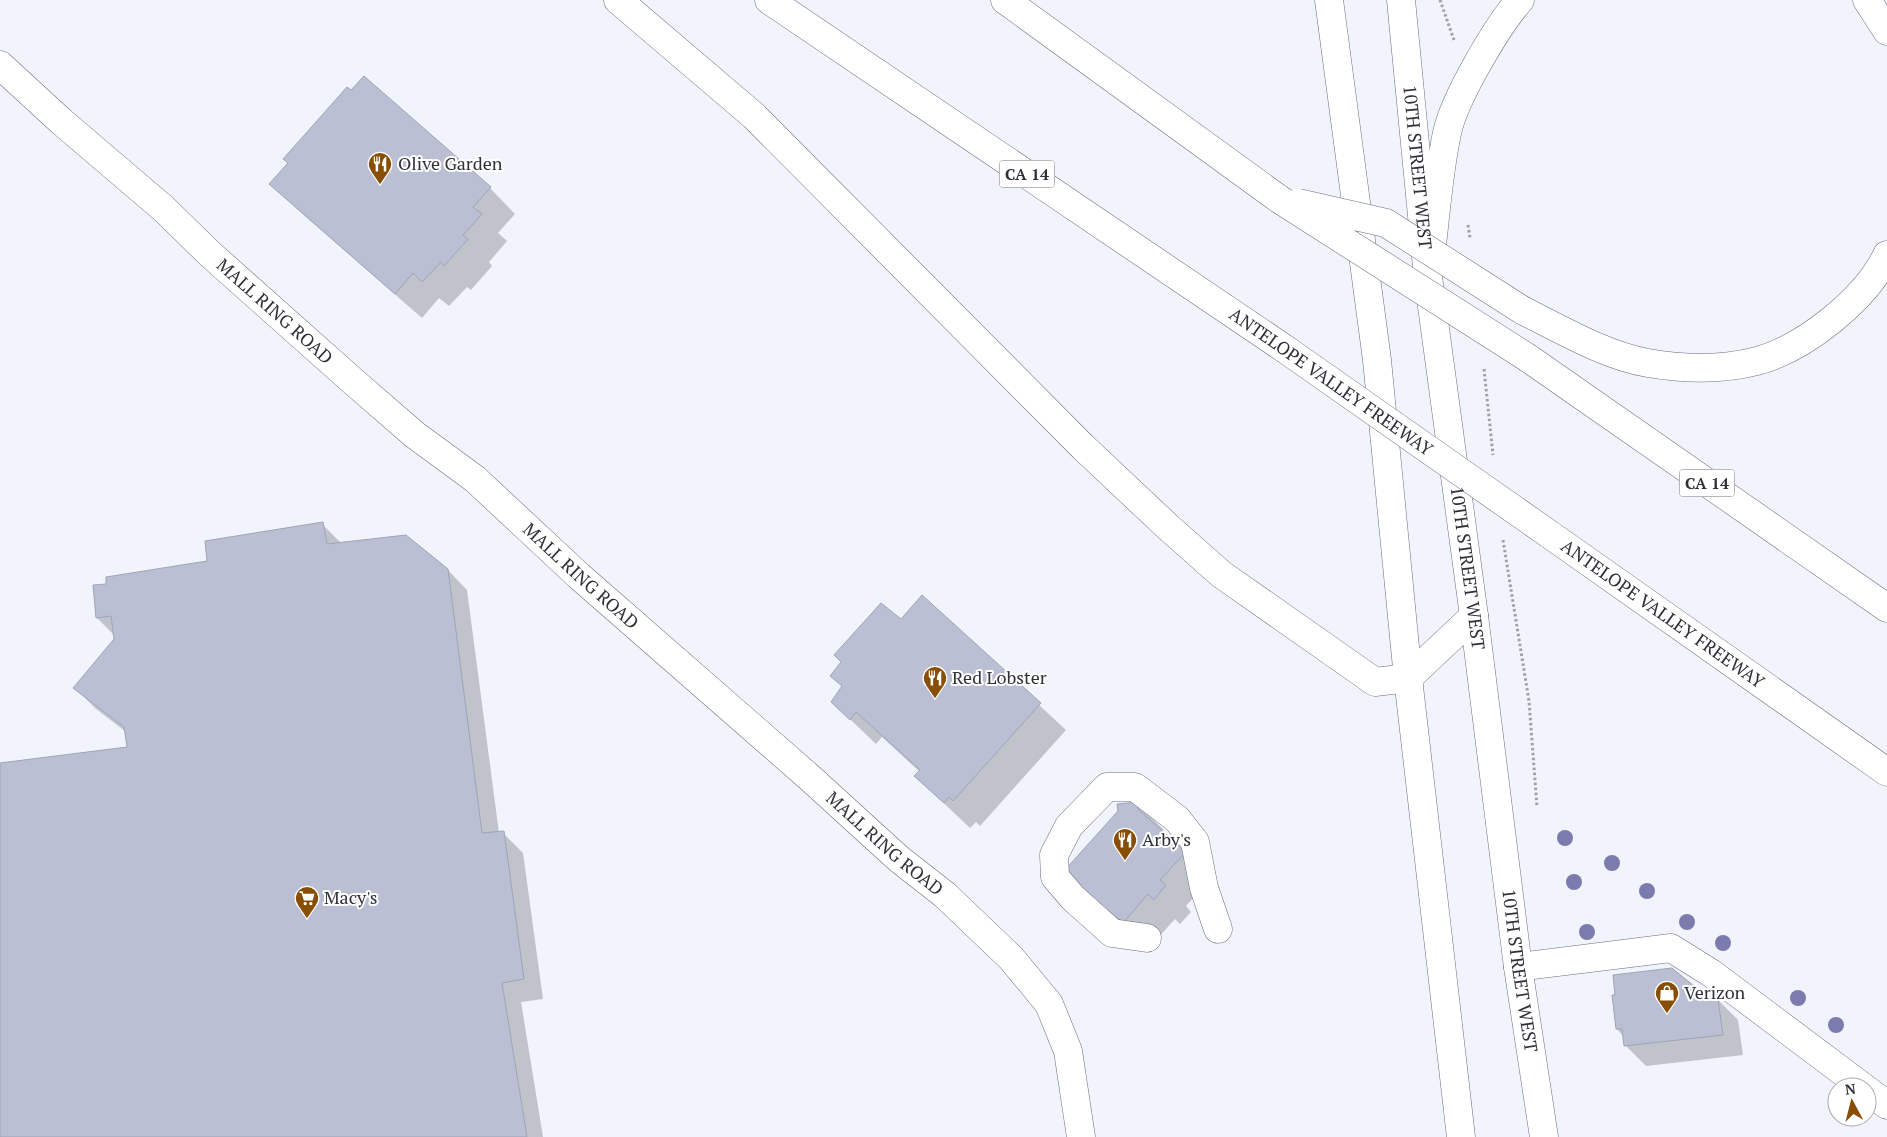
<svg xmlns="http://www.w3.org/2000/svg" width="1887" height="1137" font-family="'PT Serif',serif">
	<style>
		.shadow { fill: #0003 }
		.building { fill: #babfd3; stroke: #9fa4b7 }
		.lines { fill: none; stroke-linecap: round; stroke-linejoin: round }
		.minor-casing { stroke: #6a6e80; stroke-width: 29 }
		.major-casing { stroke: #6a6e80; stroke-width: 29 }
		.highway-casing { stroke: #6a6e80; stroke-width: 29 }
		.path { stroke: #9ea1a9; stroke-width: 3; stroke-dasharray: 2.5 2.5; stroke-linecap: butt }
		.minor { stroke: #fff; stroke-width: 28 }
		.major { stroke: #fff; stroke-width: 28 }
		.highway { stroke: #fff; stroke-width: 28 }
		.highway-bridge-casing { stroke: #6a6e80; stroke-width: 29; stroke-linecap: butt }
		.highway-bridge { stroke: #fff; stroke-width: 28 }
		.tree { fill: #7b7cad }
		.labels { text-anchor: middle; stroke-width: 4; stroke-linejoin: round; paint-order: stroke }
		.shield { fill: #fff; stroke: #6d6e74; stroke-width: 1 }
		.shield-label { font-size: 16px; font-weight: bold; fill: #2e3038 }
		.poi-label { font-size: 18px; fill: #2e3038; stroke: #fff; text-anchor: start }
		.street-label { font-size: 18px; fill: #2e3038; stroke: #fff }
	</style>
	<rect width="100%" height="100%" fill="#f1f4fc"/>
	<path class="shadow" d="M 271,184 L 490,188 L 515,214 L 498,233 L 507,241 L 489,262 L 492,266 L 471,290 L 467,287 L 449,306 L 439,298 L 422,318 L 297,209 Z
		M 322,524 L 342,544 L 447,569 L 467,590 L 499,833 L 503,833 L 523,853 L 543,999 L 521,1002 L 543,1137 L 0,1137 L 0,764 L 128,748 L 126,732 L 95,708 L 75,688 L 115,640 L 114,635 L 97,618 L 108,585 L 209,562 Z
		M 922,597 L 1066,730 L 980,826 L 976,822 L 970,828 L 915,776 L 920,772 L 882,737 L 876,744 L 832,702 L 843,687 L 831,676 L 901,621 Z
		M 1137,803 L 1163,829 L 1163,833 L 1211,878 L 1186,906 L 1191,912 L 1180,924 L 1175,919 L 1149,948 L 1131,944 L 1092,896 L 1066,870 Z
		M 1718,1000 L 1738,1020 L 1743,1055 L 1646,1066 L 1626,1046 L 1624,1037 L 1617,1029 Z"/>
	<path class="building" d="M 364,76 L 491,187 L 473,207 L 482,214 L 463,235 L 468,239 L 444,266 L 441,262 L 422,282 L 413,273 L 395,294 L 269,184 L 288,163 L 283,159 L 347,87 L 351,90 Z
		M 323,522 L 327,544 L 406,535 L 448,569 L 482,833 L 504,831 L 524,979 L 502,983 L 527,1137 L 0,1137 L 0,763 L 127,747 L 124,727 L 73,688 L 114,639 L 111,616 L 96,618 L 93,585 L 106,584 L 106,577 L 207,561 L 205,541 Z
		M 922,595 L 1041,703 L 953,801 L 949,797 L 944,803 L 914,776 L 920,770 L 856,712 L 850,720 L 831,702 L 842,686 L 830,676 L 841,662 L 834,655 L 881,603 L 901,619 Z
		M 1138,802 L 1138,809 L 1186,852 L 1160,880 L 1166,885 L 1154,900 L 1148,894 L 1123,923 L 1110,912 L 1104,919 L 1090,907 L 1096,900 L 1064,871 L 1118,811 L 1117,804 Z
		M 1672,968 L 1711,1000 L 1718,999 L 1723,1035 L 1624,1046 L 1622,1029 L 1616,1029 L 1612,995 L 1615,995 L 1613,975 Z"/>
	<g class="lines">
		<g class="minor-casing">
			<g id="minor">
				<path id="s1" d="M 0,65 L 62,122 L 164,209 L 210,254 L 355,383 L 415,435 L 475,479 L 579,576 L 809,777 L 899,859 L 945,895 L 1011,958 L 1049,1004 L 1068,1051 L 1081,1137"/>
				<path d="M 1147,938 L 1112,933 L 1073,898 L 1055,877 L 1054,855 L 1069,826 L 1107,787 L 1135,787 L 1177,819 L 1195,842 L 1204,888 L 1218,929"/>
				<path d="M 1518,967 L 1671,948 L 1711,973 L 1863,1087"/>
				<path d="M 1867,1090 L 1887,1105"/>
			</g>
		</g>
		<g class="major-casing">
			<g id="major">
				<path d="M 1329,0 L 1377,360 L 1408,678 L 1461,1137"/>
				<path id="s2" d="M 1401,0 L 1428,277 L 1474,616 L 1518,967 L 1544,1137"/>
			</g>
		</g>
		<g class="highway-casing">
			<g id="highway">
				<path d="M 618,0 L 754,116 L 1083,447 L 1168,527 L 1221,574 L 1375,682 L 1408,678 L 1474,616"/>
				<path d="M 769,0 L 1285,349"/>
				<path d="M 1005,0 L 1279,199"/>
				<path d="M 1867,0 L 1887,31"/>
				<path d="M 1428,277 C 1435,229 1437,180 1447,133 C 1454,99 1497,26 1520,0"/>
				<path d="M 1522,310 C 1560,329 1606,356 1648,363 C 1683,369 1722,370 1757,361 C 1805,348 1866,299 1887,255"/>
				<path d="M 1528,358 L 1887,608"/>
				<path id="s3" d="M 1549,534 L 1887,772"/>
			</g>
		</g>
		<path class="path" d="M 1440,0 L 1454,40
			M 1468,225 L 1470,238
			M 1484,369 L 1493,455
			M 1503,540 L 1529,701 L 1537,807"/>
		<use href="#minor" class="minor"/>
		<use href="#major" class="major"/>
		<use href="#highway" class="highway"/>
		<g class="highway-bridge-casing">
			<path id="highway-bridge" d="M 1279,199 L 1528,358
				M 1298,203 L 1386,223 L 1522,310
				M 1285,349 L 1549,534"/>
		</g>
		<use href="#highway-bridge" class="highway-bridge"/>
	</g>
	<g class="tree">
		<circle cx="1565" cy="838" r="8"/>
		<circle cx="1612" cy="863" r="8"/>
		<circle cx="1574" cy="882" r="8"/>
		<circle cx="1647" cy="891" r="8"/>
		<circle cx="1687" cy="922" r="8"/>
		<circle cx="1587" cy="932" r="8"/>
		<circle cx="1723" cy="943" r="8"/>
		<circle cx="1798" cy="998" r="8"/>
		<circle cx="1836" cy="1025" r="8"/>
	</g>
	<defs>
		<g id="restaurant-pin" transform="scale(1.25)"><path d="M0 17L-7.5 6A9.5 9.5 0 1 1 7.5 6Z" fill="#884f04" stroke="#fff"/><path d="M-5-6h1v4h1v-4h1v4h1v-4h1v5L-1.5 .5V6h-2V.5L-5-1ZM5-6V6H3V1.5H1.5Q1.5-4 5-6Z" fill="#fff"/></g>
		<g id="supermarket-pin" transform="scale(1.25)"><path d="M0 17L-7.5 6A9.5 9.5 0 1 1 7.5 6Z" fill="#884f04" stroke="#fff"/><path d="M-6-5.5h2.5l.6 2H6L4.5 2H-2.5L-4.4-4H-6ZM-1.5 3.2a1.3 1.3 0 1 0 .1 0ZM3 3.2a1.3 1.3 0 1 0 .1 0Z" fill="#fff"/></g>
		<g id="shop-pin" transform="scale(1.25)"><path d="M0 17L-7.5 6A9.5 9.5 0 1 1 7.5 6Z" fill="#884f04" stroke="#fff"/><path d="M-5-2.5h2.3a2.7 3.5 0 0 1 5.4 0H5L5.5 6h-11ZM-1.5-2.5h3a1.5 2.3 0 0 0-3 0Z" fill="#fff"/></g>
	</defs>
	<g fill-rule="evenodd">
		<use href="#restaurant-pin" x="380" y="164"/>
		<use href="#restaurant-pin" x="935" y="678"/>
		<use href="#restaurant-pin" x="1125" y="840"/>
		<use href="#supermarket-pin" x="307" y="898"/>
		<use href="#shop-pin" x="1667" y="993"/>
	</g>
	<g class="labels">
		<g class="shield">
			<rect x="999.5" y="160.5" width="55" height="27" rx="4"/>
			<rect x="1679.5" y="469.5" width="55" height="27" rx="4"/>
		</g>
		<g class="shield-label">
			<text x="1027" y="180">CA 14</text>
			<text x="1707" y="489">CA 14</text>
		</g>
		<g class="poi-label">
			<text x="398" y="170">Olive Garden</text>
			<text x="952" y="684">Red Lobster</text>
			<text x="1142" y="846">Arby's</text>
			<text x="324" y="904">Macy's</text>
			<text x="1684" y="999">Verizon</text>
		</g>
		<g class="street-label">
			<text dy="6" stroke="none"><textPath href="#s2" startOffset="168">10TH STREET WEST</textPath></text>
			<text dy="6" stroke="none"><textPath href="#s1" startOffset="369">MALL RING ROAD</textPath></text>
			<text transform="translate(1331 382) rotate(35)" y="6">ANTELOPE VALLEY FREEWAY</text>
			<text dy="6" stroke="none"><textPath href="#s2" startOffset="572">10TH STREET WEST</textPath></text>
			<text dy="6" stroke="none"><textPath href="#s1" startOffset="774">MALL RING ROAD</textPath></text>
			<text dy="6" stroke="none"><textPath href="#s3" startOffset="139">ANTELOPE VALLEY FREEWAY</textPath></text>
			<text dy="6" stroke="none"><textPath href="#s1" startOffset="1179">MALL RING ROAD</textPath></text>
			<text dy="6" stroke="none"><textPath href="#s2" startOffset="978">10TH STREET WEST</textPath></text>
		</g>
	</g>
	<g transform="translate(1852 1102) rotate(353)"><circle r="24" fill="#ffffff" stroke="#abacaf"/>
	<path d="M0-4L9 19L0 12L-9 19Z" fill="#884f04"/>
	<text y="-8" font-size="14" font-weight="bold" text-anchor="middle" fill="#2e3038">N</text>
	</g>
</svg>
